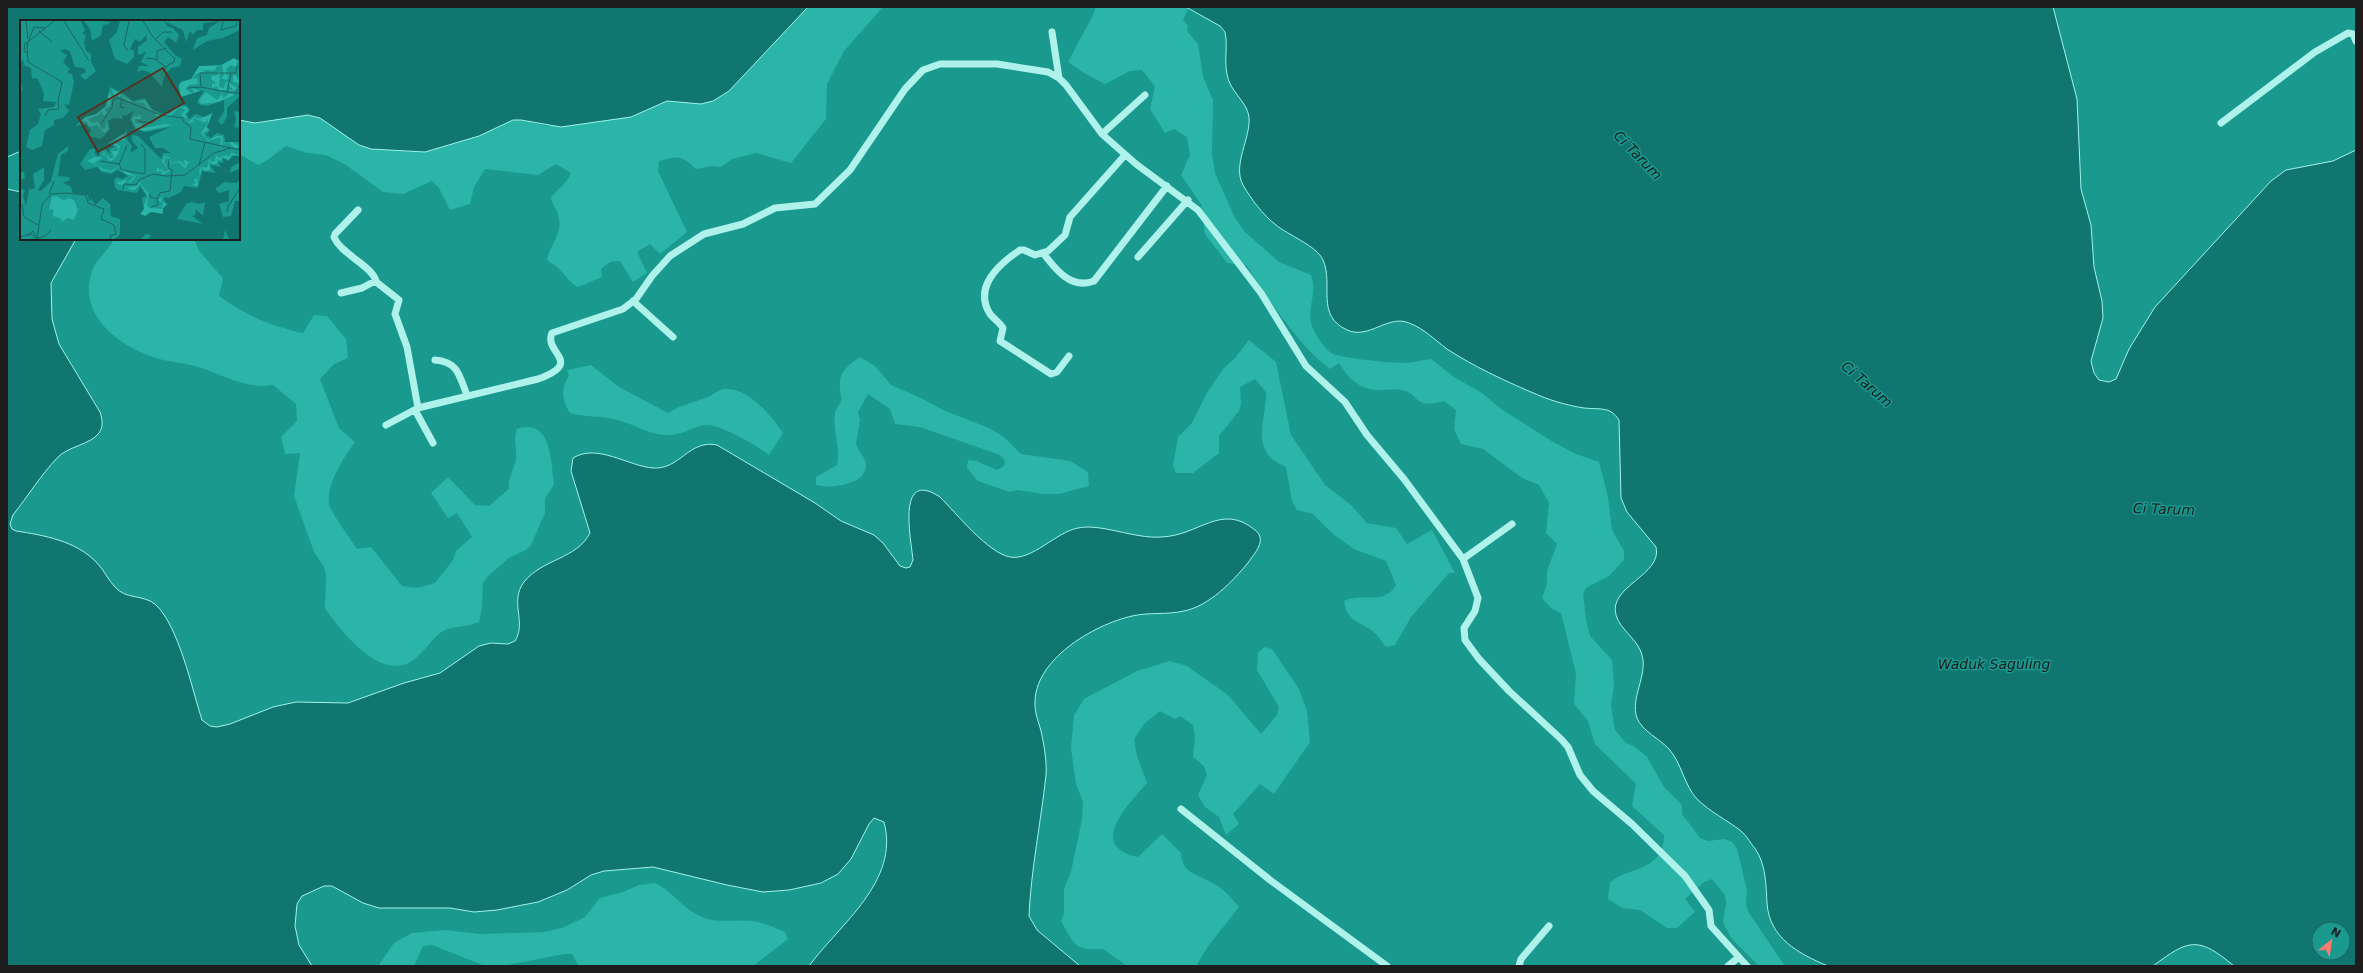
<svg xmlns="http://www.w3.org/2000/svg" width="2363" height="973" font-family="'DejaVu Sans',sans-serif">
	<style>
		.green { fill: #2ab5a8 }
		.water { fill: #127670; stroke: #a2f3ea; fill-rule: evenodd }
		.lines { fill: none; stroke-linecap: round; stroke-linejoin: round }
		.street { stroke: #aff1eb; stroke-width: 7 }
		.labels { text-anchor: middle; stroke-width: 3; stroke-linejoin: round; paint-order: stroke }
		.water-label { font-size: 14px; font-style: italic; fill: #1a1c1c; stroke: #1a998f }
		.inset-road { fill: none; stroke: #1b6761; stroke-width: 1 }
		.view { fill: #5a2f18; fill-opacity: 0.15; stroke: #5a2f18; stroke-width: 2 }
		.inset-edge { fill: none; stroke: #1d1d1d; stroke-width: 2 }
	</style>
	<rect width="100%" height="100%" fill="#1a998f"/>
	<path class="green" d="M 808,7 L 883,7 L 844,51 L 827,84 L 826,119 L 791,163 L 756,153 L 732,159 L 721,167 L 712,166 L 696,169 C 681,155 679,156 659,161 L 658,171 L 687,232 L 660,254 L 650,244 L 637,252 L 647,273 L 633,282 L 620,261 L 610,262 L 601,269 L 602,277 L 578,287 C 566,281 562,267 549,262 L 547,259 C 551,243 564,232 558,215 C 557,209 552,205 551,198 C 559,186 564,188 571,173 L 556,164 L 538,175 L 485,169 L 474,187 L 470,204 L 450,210 L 439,188 L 432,181 L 403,194 L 383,192 L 346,165 L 326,155 L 307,153 L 286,146 L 266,161 L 258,165 L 239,154 L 239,120 L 255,123 L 308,115 L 320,118 L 371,149 L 425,152 L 479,136 L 513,120 L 521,120 L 546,126 L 631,117 L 667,101 L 701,104 L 713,101 L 729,91 Z
		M 1096,7 L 1186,7 L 1188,9 L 1183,20 L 1188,26 L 1187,31 L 1198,44 L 1203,77 L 1213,100 L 1212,154 L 1215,173 L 1235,218 L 1245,232 L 1279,262 L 1311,275 C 1318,293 1306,310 1312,326 C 1315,334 1324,348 1331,353 C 1339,358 1392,363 1404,363 C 1412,363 1422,360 1431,359 L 1454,377 L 1482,393 L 1501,409 L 1553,442 L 1576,454 L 1599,462 L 1608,497 L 1612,530 L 1624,551 L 1624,560 L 1609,576 L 1586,588 L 1583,594 L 1586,619 L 1590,636 L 1612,660 L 1614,686 L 1611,706 L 1615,730 L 1626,743 L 1634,746 L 1647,757 L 1664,787 L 1682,805 L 1682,814 L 1700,838 L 1708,841 L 1724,839 L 1732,842 L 1737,849 L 1747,890 L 1746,905 L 1749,913 L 1785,966 L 1759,966 L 1731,938 L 1723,922 L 1726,903 L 1725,895 L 1712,879 L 1704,882 L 1685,899 L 1695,912 L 1677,928 L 1667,928 L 1640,910 L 1622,908 L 1608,899 L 1610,882 C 1629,867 1664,871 1664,835 L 1632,806 L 1636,784 L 1595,744 L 1588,721 L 1574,704 L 1576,674 L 1561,613 L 1552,609 L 1542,598 L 1547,584 L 1547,571 L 1557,544 L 1546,533 L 1549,503 L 1539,485 L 1522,478 L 1483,449 L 1461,444 L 1454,429 L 1456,410 L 1444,401 C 1414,410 1420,394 1402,390 C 1393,388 1383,391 1374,390 C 1356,387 1348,377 1339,363 L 1330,369 C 1296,344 1269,299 1246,265 L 1227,263 L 1205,234 L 1201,204 L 1181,175 L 1190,155 L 1187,137 L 1174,129 L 1165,133 L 1150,109 L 1155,86 L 1142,70 L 1130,71 L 1105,84 L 1084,73 L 1068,62 L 1091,19 Z
		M 114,239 L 194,239 L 199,251 L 223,278 L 219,296 C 249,317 269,325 303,333 L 314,315 L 327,316 L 346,339 L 348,358 L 334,364 L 320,379 L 339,428 L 355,442 C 343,459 327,482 329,504 C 330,511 352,541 357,549 L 371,547 L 402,586 L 418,588 L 435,583 L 453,560 L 456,551 L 472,537 L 457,513 L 448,518 L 431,493 L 448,477 L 475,505 L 489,506 L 509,489 C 508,475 515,469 516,458 C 517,447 513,440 517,429 C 552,417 551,463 554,485 L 545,498 L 545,513 L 531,545 L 526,550 L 509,558 L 487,577 L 483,583 L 482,607 L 479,622 C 467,628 451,625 440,633 C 430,641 423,654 412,661 C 380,682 340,630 325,608 L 326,575 L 324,567 L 314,552 L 294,496 L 300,453 L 285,454 L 281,437 L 297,421 L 296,404 L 273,385 C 245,390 220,373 195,366 C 180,362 165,362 150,356 C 115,343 80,315 91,274 C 95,259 108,252 114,239 Z
		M 1249,340 L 1276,362 L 1291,435 L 1325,485 L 1351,505 L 1367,523 L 1396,528 L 1407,544 L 1432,530 L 1455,573 L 1449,573 L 1411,617 L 1395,645 L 1386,647 C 1382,643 1380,638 1376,634 C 1364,622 1346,623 1344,601 C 1362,592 1384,606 1396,585 L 1386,561 L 1354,549 L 1333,534 L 1313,514 L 1297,510 L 1292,501 L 1286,467 C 1281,464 1274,462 1270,457 C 1254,440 1267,412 1266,392 L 1255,379 L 1240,387 L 1241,404 L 1239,411 L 1219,436 L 1219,453 L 1193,473 L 1176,473 L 1173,465 L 1178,437 L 1192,423 L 1207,393 L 1223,369 L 1235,358 Z
		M 860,357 L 875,366 L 891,385 L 921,398 L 943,410 L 989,428 L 1004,437 L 1021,454 L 1070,461 L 1088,472 L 1089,486 L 1059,494 L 1043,494 L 1018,490 L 1010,492 L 978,481 L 967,468 L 968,460 L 976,461 L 997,470 L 1004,466 L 1005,461 L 1000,455 L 920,427 L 895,424 L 890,409 L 868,394 L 858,412 L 860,420 L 856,444 C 859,452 866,458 866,466 C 865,485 830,489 816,485 L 816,477 L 837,465 C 841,447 832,431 835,413 C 836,408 840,405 841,401 C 842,398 840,393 840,389 C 838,372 847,366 860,357 Z
		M 591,365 L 619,387 L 668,413 C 681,405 694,402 708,397 C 713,395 719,389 724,389 C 748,387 771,415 783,433 L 769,455 C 758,446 720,424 706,425 C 693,426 683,436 665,435 C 646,434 631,422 613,419 C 599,416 584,417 570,413 C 562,401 560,388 569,376 L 567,370 Z
		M 1264,647 L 1272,649 L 1299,689 L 1307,711 L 1310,742 L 1274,794 L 1260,784 L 1233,814 L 1239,824 L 1226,835 L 1219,817 L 1205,807 L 1198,795 L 1207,775 L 1204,766 L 1193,757 L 1195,738 L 1193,725 L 1180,716 L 1175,719 L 1160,711 L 1144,724 L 1134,739 L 1137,756 L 1147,783 C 1129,804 1086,846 1138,857 L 1162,834 L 1181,853 C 1182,875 1201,875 1216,885 C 1225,890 1232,899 1239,907 L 1209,945 L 1196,966 L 1127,966 L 1103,949 C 1074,951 1074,944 1061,921 L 1064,914 L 1064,889 L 1071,872 L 1082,819 L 1083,802 L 1076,784 L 1071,748 L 1074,715 L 1084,699 L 1137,671 L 1170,661 L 1187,666 L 1228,695 L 1261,734 L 1277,715 L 1279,707 L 1257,670 L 1258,653 Z
		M 655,883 C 677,894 681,910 708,919 C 722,923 738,919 752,921 C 763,922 775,928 785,932 L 788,939 L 753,966 L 579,966 L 572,954 L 564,954 L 503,966 L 485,966 L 432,945 L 423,946 L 414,966 L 378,966 L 394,943 L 412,933 L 445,930 L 480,934 L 545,932 L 562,928 L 585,917 L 600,898 L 623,892 L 639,885 Z"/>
	<path class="water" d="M 7,7 L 808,7 L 729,91 L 713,101 L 701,104 L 667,101 L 631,117 L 561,127 L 521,120 L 513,120 L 479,136 L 425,152 L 371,149 L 359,145 L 320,118 L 308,115 L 255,123 L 239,120 L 239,21 L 21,21 L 21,151 L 7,157 Z
		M 1186,7 L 2053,7 L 2077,99 L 2081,189 L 2091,225 L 2094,267 L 2102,301 L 2103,318 L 2091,361 L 2094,373 L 2099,380 L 2109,382 L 2116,379 L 2129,349 L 2155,307 L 2271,181 L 2286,170 L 2333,161 L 2356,150 L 2356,966 L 2234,966 C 2198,936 2189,939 2153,966 L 1828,966 C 1799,954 1769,938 1767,903 C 1766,886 1766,865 1756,850 C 1751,844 1747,836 1741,831 C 1727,820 1710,812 1697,799 C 1684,785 1682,764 1669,749 C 1660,739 1642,731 1637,718 C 1630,698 1648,675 1642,655 C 1638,639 1620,630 1616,615 C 1608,586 1663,575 1656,547 L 1627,512 L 1621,498 L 1619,420 C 1616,416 1613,412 1607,410 C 1600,408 1591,409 1584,408 C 1565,405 1549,400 1531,392 C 1503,380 1473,366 1447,349 C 1435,340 1423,328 1409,323 C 1388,314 1369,340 1347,330 C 1315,315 1334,285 1323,260 C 1317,246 1288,235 1276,225 C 1263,215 1251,199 1243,185 C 1232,165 1251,138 1249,117 C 1247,101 1229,91 1227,74 C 1224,60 1228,46 1225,32 L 1220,26 ZM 2319,929 L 2343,929 L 2343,953 L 2319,953 Z
		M 7,189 L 21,192 L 21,239 L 76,239 L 51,283 L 52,319 L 59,344 L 100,412 C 102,419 104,426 99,433 C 90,445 68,446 57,458 C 41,475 28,496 13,515 L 10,524 L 12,529 L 16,531 C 43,535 77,541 97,563 C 104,570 108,580 115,587 C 126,600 144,594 156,605 C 179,627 192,689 202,720 L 210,726 L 217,727 L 230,724 L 273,707 L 296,702 L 348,703 L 404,683 L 440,673 L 479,646 L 491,643 L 508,644 L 515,641 C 527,622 509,602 524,582 C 542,559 577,559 590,533 L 571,471 L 573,458 C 597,443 628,466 653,468 C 680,470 689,439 717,445 L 815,503 L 841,521 L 874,535 L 883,543 L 900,566 L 906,568 L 910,567 L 913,560 C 911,539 896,468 940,497 C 956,513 988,553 1010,557 C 1032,561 1056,532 1078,528 C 1101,523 1134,539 1161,537 C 1199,536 1221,502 1255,530 C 1268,540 1254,554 1247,564 C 1232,582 1209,606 1184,611 C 1167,615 1149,612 1132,616 C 1093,625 1033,660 1035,705 C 1035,714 1039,723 1041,731 C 1044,744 1047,762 1046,775 C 1041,822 1031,869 1029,916 L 1037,930 L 1080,966 L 809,966 C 840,924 900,881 884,822 L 874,818 L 869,824 L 851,859 L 838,874 L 821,883 L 789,890 L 763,892 L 727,885 L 653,867 L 604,871 L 591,875 L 567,890 L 538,902 L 497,910 L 474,912 L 450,908 L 379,908 L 363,903 L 332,886 L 324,886 L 302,896 L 297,904 L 295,926 L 299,945 L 312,966 L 7,966 Z"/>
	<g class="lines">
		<path class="street" d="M 1052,32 L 1059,78
			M 2221,123 L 2315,52 L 2348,33 L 2353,34 L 2356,41
			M 1102,134 L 1145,95
			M 358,210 L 335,234 L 334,237 C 341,254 372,266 376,281
			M 1043,253 C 1055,269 1071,290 1094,281 L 1167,186
			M 1138,257 L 1188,200
			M 341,293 L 362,288 L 375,281 L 399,300 L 395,314 L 407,347 L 418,408
			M 633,301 L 673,337
			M 1069,356 L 1057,372 L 1051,374 L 1000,341 L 1003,328 C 1000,323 994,319 990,314 C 973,287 999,264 1020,250 L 1024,250 L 1035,255 L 1048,251 L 1065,235 L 1070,217 L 1125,155
			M 435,360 C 459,362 459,376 467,395
			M 415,410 L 433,443
			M 386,425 L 418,408 L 538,379 C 585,362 543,353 552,333 L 623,309 L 636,299 L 652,276 L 670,256 L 704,234 L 743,224 L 775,208 L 815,204 L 850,170 L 905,89 L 923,70 L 940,64 L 997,64 L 1048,72 L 1059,78 L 1066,85 L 1102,134 L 1136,164 L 1198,210 L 1261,293 L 1306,366 L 1345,402 L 1367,435 L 1404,479 L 1463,559 L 1478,598 L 1475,611 L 1464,628 L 1465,640 L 1479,659 L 1509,691 L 1561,739 L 1568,747 L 1580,775 L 1593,791 L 1632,824 L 1685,876 L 1709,910 L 1711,926 L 1747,966
			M 1463,559 L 1512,524
			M 1181,809 L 1270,880 L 1387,966
			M 1519,966 L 1521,959 L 1549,926
			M 1728,966 L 1739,957"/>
	</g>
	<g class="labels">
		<g class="water-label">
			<text transform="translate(1638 155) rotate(46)" y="5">Ci Tarum</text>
			<text transform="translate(1867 384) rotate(41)" y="5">Ci Tarum</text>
			<text transform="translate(2164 509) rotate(2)" y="5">Ci Tarum</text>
			<text x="1994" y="669">Waduk Saguling</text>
		</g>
	</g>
	<g transform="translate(20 20)">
		<rect width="220" height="220" fill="#1a998f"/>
		<path d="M 214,38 L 220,42 L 217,42 L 216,47 L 211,45 L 207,48 L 206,55 L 209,56 L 207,60 L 201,58 L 204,55 L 202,45 L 196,47 L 195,51 L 179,49 L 186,51 L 176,54 L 172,59 L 177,58 L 178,64 L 169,65 L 166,69 L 171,73 L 174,73 L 172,68 L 180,71 L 160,77 L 159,63 L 171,59 L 179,46 L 201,45 ZM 197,52 L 200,52 L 199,67 L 204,68 L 206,61 L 217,68 L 219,63 L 213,62 L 213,55 L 217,56 L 217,60 L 220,57 L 220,68 L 209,72 L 213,69 L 207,64 L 207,70 L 198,70 L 197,66 L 192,68 L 192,63 L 195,65 L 195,62 L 191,59 L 192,56 L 199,55 ZM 92,69 L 113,82 L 125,80 L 131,90 L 143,95 L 150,94 L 157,87 L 167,87 L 168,91 L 165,94 L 167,99 L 161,95 L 166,90 L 159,87 L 150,96 L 135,96 L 136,93 L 129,90 L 124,83 L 113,82 L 108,81 L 101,76 L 98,77 L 98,74 L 94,76 ZM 88,71 L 92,77 L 90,86 L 85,89 L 87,94 L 83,95 L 82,91 L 79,95 L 68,99 L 72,103 L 78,102 L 81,108 L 85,110 L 87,101 L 88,109 L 85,113 L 77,105 L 69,107 L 67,102 L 62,101 L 65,97 L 76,94 L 86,86 ZM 186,72 L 197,80 L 202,73 L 203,78 L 210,73 L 214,75 L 199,82 L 181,84 L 179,80 ZM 117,94 L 121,96 L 121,99 L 115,99 L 115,103 L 122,104 L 123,108 L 146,104 L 153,105 L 124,111 L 116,108 L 112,100 L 114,96 L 119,97 ZM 192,94 L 189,104 L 186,107 L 189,110 L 183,113 L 185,117 L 189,120 L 196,116 L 202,116 L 203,120 L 202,124 L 212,122 L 220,127 L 215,128 L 209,123 L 200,125 L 201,117 L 188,121 L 181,113 L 188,103 L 187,98 L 186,103 L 173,98 L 173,102 L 167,103 L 174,97 L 179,99 ZM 106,114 L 104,121 L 99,119 L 93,122 L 100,126 L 99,131 L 96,137 L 90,142 L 85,134 L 81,136 L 84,132 L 90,139 L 94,137 L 91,131 L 98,131 L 98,127 L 92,123 L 100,115 ZM 211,133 L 220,135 L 212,135 L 209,140 L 202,137 L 201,141 L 197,139 L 197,144 L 192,144 L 189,141 L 190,150 L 185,151 L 182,148 L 180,156 L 177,158 L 178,166 L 172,165 L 176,163 L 174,160 L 180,155 L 179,150 L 182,147 L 187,148 L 189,139 L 192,142 L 195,141 L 196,135 L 199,138 L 206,135 L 209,137 ZM 145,135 L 149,137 L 152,144 L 154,142 L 160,141 L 165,146 L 164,140 L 169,142 L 165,149 L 159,142 L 151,144 L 146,136 L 144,142 L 150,151 L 142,155 L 142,151 L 137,152 L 136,149 L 139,147 L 139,150 L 142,149 L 144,152 L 149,150 L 142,142 ZM 74,137 L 83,137 L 74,143 L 80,146 L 81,148 L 91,151 L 99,145 L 101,149 L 116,156 L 110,163 L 106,161 L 103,165 L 97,164 L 98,160 L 99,162 L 105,160 L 109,162 L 114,156 L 107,155 L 98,146 L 92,152 L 81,150 L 79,146 L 67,141 ZM 119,162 L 129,174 L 127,185 L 130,188 L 142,189 L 143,183 L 138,180 L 142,177 L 141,181 L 146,184 L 142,194 L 132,192 L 125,196 L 120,194 L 128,176 L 120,164 L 115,170 L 106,168 L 117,166 ZM 36,176 L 43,180 L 48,179 L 46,177 L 54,180 L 58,190 L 54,200 L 48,198 L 40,203 L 42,199 L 33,196 L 33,189 L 29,190 L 32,177 Z" fill="#2ab5a8"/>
		<path d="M 61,1 L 64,1 L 70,9 L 72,21 L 81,15 L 83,5 L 89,4 L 90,2 L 83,1 L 100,1 L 97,12 L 89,20 L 95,39 L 107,44 L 114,37 L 114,31 L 110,29 L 115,19 L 120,22 L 126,15 L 127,20 L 118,27 L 118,33 L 120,35 L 126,31 L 121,42 L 129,46 L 119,46 L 117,52 L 122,50 L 129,52 L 142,67 L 144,56 L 151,48 L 160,46 L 162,39 L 155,35 L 144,22 L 148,17 L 156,23 L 159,15 L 153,8 L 147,6 L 144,1 L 163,10 L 166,22 L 170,11 L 173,15 L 177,10 L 183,10 L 183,3 L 200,1 L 189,8 L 187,15 L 177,18 L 173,30 L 187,21 L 203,18 L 220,10 L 220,42 L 214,38 L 201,45 L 179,46 L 171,59 L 162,61 L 158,66 L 161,77 L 184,70 L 177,82 L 180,85 L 187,86 L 204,80 L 204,91 L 198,101 L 202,105 L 207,97 L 207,88 L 220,76 L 220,92 L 215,91 L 214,93 L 216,98 L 214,108 L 217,107 L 220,111 L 219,122 L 205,122 L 204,115 L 197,113 L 191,118 L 186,115 L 190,110 L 187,107 L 193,92 L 184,97 L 176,94 L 169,99 L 167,94 L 170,90 L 166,85 L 157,85 L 151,92 L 142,94 L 132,89 L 125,78 L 113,81 L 103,73 L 90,67 L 86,86 L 76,94 L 65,97 L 55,106 L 66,104 L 71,110 L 69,116 L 81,119 L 90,109 L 88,101 L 93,98 L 103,99 L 102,95 L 106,96 L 114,90 L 110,99 L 115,109 L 126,112 L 150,107 L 129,117 L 135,128 L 143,128 L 151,133 L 143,133 L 141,139 L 118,116 L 112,115 L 112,121 L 118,128 L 110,133 L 112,126 L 107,119 L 107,108 L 105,113 L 88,123 L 95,127 L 89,129 L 90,134 L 85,129 L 80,131 L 79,137 L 75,134 L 75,129 L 70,129 L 60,144 L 65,150 L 77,147 L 82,152 L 91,154 L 98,150 L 108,156 L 102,159 L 97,157 L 94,160 L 95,167 L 98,170 L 117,173 L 120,166 L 126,176 L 122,178 L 124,189 L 120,194 L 125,196 L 131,192 L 143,194 L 143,188 L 148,184 L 144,181 L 144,177 L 149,178 L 161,172 L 164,166 L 178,168 L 182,151 L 196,153 L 190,145 L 201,147 L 198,142 L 203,143 L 203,138 L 208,141 L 213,136 L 220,136 L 220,142 L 211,147 L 210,153 L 219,149 L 220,160 L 216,163 L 204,162 L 195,169 L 199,173 L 209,170 L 209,181 L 199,184 L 203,197 L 211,196 L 215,181 L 220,181 L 220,219 L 209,219 L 205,210 L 203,219 L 128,219 L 131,215 L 126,214 L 121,219 L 95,219 L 100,214 L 100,199 L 91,196 L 90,184 L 83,178 L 75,185 L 72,179 L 69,181 L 68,175 L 53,173 L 51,167 L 43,163 L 50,160 L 49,157 L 38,156 L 41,135 L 48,131 L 48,126 L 38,134 L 31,161 L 21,171 L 18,170 L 24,160 L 24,147 L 13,154 L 15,168 L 9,170 L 6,186 L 3,175 L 5,170 L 0,169 L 0,160 L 5,158 L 4,152 L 0,152 L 0,69 L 3,70 L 0,62 L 0,39 L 1,42 L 4,41 L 3,45 L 11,48 L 12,58 L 18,59 L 24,74 L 23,81 L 36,82 L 34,87 L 18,89 L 21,94 L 18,104 L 10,110 L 6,127 L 12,130 L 22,126 L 25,110 L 34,105 L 34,100 L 43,98 L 49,91 L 44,84 L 49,85 L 54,62 L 52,54 L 47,53 L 50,49 L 43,42 L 47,35 L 40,31 L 45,29 L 50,31 L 55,47 L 64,48 L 66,52 L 60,55 L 65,60 L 76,51 L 71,42 L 71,34 L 66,31 L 64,22 L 66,15 L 62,13 L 65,11 ZM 171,182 L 179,184 L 185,182 L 183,196 L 176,189 L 175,195 L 172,196 L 183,204 L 157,199 L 166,184 Z" fill="#127670" fill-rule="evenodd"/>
		<path class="inset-road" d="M 6,1 L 8,19M 44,1 L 69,41M 123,1 L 133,17 L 155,39 L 154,42 L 148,45 L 141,55M 203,1 L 201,10 L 216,6 L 217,2M 19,11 L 32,22M 136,19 L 143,12 L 152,12M 8,22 L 14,7 L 25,8M 108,31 L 104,25 L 109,1M 8,33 L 4,31 L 5,23 L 8,23M 126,38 L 135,39 L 146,47M 137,40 L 137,31 L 146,28M 211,53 L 216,53 L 217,46M 219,65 L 216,73 L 220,74M 167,68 L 181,67M 207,72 L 181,67 L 180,53 L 211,53 L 207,72 L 216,73M 102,79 L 100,87 L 104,88M 25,96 L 28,90 L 39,89 L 38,81 L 42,62 L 8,42 L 7,28 L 8,22 L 34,1M 118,101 L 132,103 L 141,95M 81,104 L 92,87 L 93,80 L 98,78 L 141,95 L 163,98 L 163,101 L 171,107 L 170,119 L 211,128M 121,124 L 125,129 L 125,153M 80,141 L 99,144 L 101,149 L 107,151 L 125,154M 99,145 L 107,125M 179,145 L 185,123M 103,169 L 104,164 L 116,165 L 119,160 L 133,154 L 145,156 L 165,155 L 194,133 L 211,128 L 220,130M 29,174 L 34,161M 130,174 L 130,177 L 137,179 L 140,173 L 150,171 L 152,150 L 148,148 L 149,139M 2,184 L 4,197 L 18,205M 131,187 L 138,185 L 137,179M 207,192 L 208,186 L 220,168M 8,215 L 13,211 L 17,219M 0,217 L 11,214 L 16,219M 18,218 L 25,216 L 31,210M 17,219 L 22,185 L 31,174 L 46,173 L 66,175 L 68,183 L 84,189 L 81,199 L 94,205 L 95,210 L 96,214 L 90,216 L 91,219"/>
		<path class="view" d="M 143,48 L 164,83 L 78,132 L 58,97 Z"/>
		<rect width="220" height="220" class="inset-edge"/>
	</g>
	<rect width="2363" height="973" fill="none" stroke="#1d1d1d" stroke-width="16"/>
	<g transform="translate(2331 941) rotate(30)"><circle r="19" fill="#1a998f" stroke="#1b6761"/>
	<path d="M0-3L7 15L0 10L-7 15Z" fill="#ff7a6f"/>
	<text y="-6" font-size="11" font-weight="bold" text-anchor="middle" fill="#1d1d1d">N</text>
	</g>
</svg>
